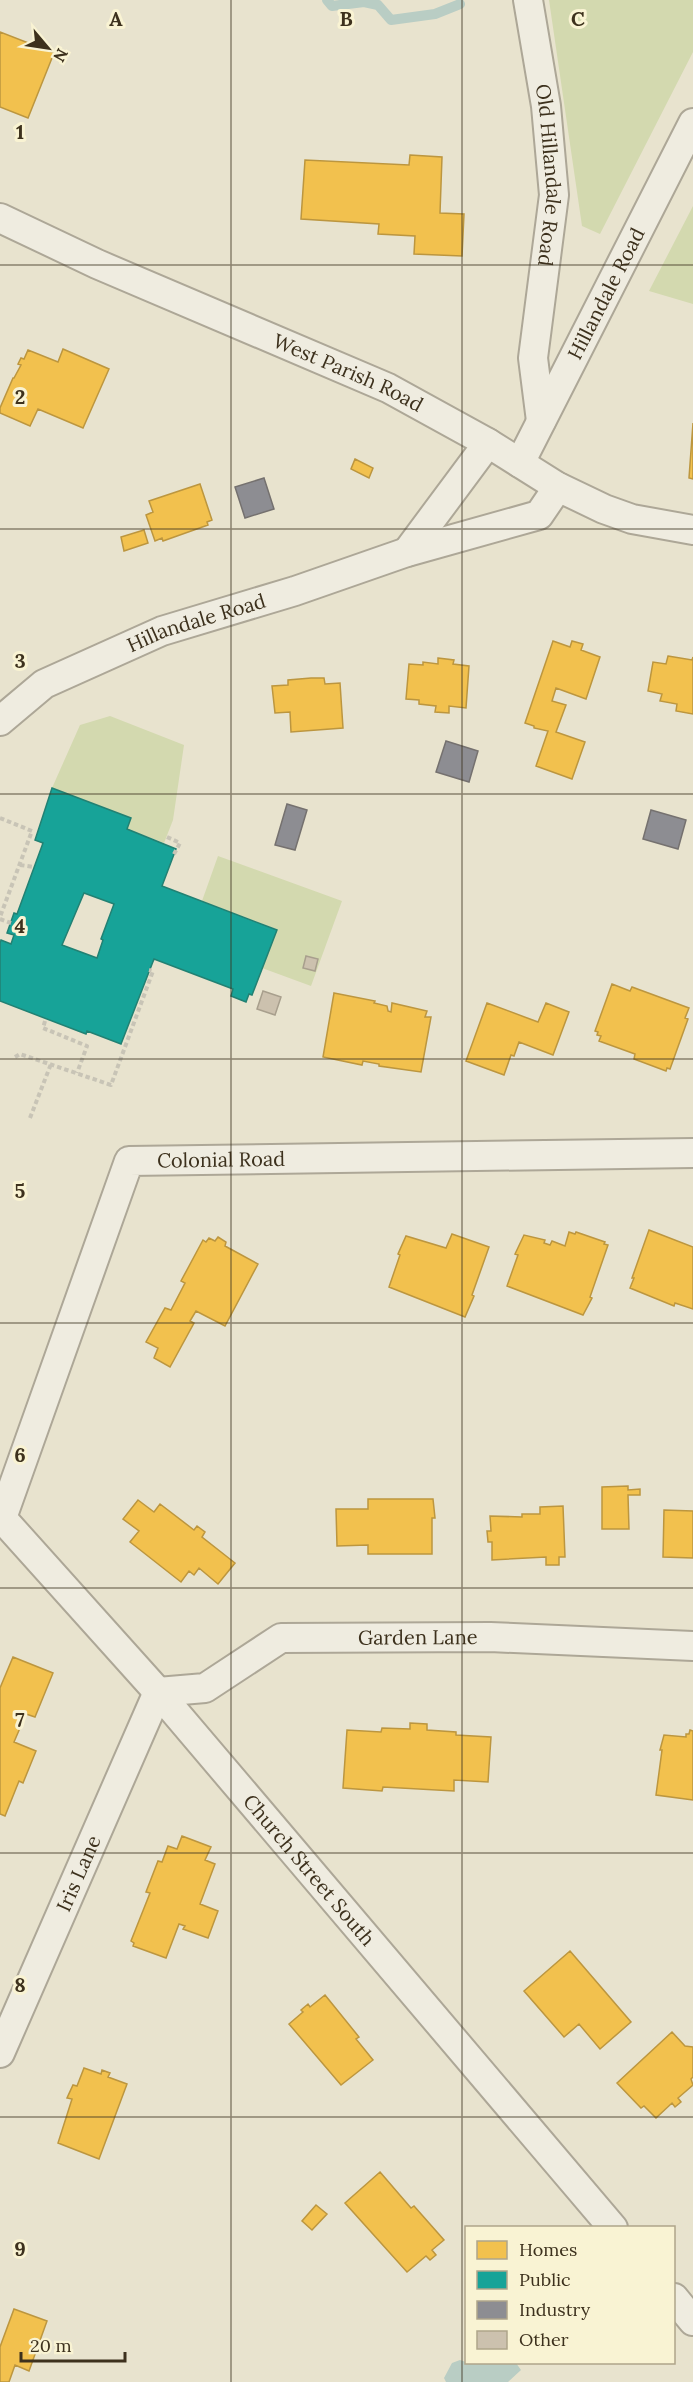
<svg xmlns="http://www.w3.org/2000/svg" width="693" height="2382" font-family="Lora,serif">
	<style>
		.green { fill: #d3d9af }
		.water { fill: #b9cdc4 }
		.homes { fill: #f2c14e; stroke: #bc963f; stroke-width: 1.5 }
		.public { fill: #17a398; stroke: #228173; stroke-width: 1.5; fill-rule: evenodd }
		.industry { fill: #8d8d92; stroke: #75716f; stroke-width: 1.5 }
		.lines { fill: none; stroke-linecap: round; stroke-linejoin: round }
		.stream { stroke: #b9cdc4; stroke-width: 10 }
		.building { fill: #ccc1ae; stroke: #a89f8d; stroke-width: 1.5 }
		.minor-casing { stroke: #ada797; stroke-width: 32 }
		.path { stroke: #c8c4b6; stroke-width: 4; stroke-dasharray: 4.5 3; stroke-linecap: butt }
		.minor { stroke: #efece0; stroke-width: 28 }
		.grid { fill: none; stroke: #3d311d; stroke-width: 1.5; stroke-opacity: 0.55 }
		.labels { text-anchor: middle; stroke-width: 6; stroke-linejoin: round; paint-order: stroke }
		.street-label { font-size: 20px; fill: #3d311d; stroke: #f9f3d3 }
		.grid-label { font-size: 20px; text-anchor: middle; font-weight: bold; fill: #3d311d; stroke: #f9f3d3; stroke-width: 6; stroke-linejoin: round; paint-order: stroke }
	</style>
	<rect width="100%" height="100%" fill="#e8e3ce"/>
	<path class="green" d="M 549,0 L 693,0 L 693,52 L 600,234 L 582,226 Z
		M 693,206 L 693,304 L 649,291 Z
		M 110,716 L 184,745 L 173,820 L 164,843 L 127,829 L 131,818 L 52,788 L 80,725 Z
		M 218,856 L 342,901 L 311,986 L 262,968 L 276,929 L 202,901 Z"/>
	<path class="water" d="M 460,2360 L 466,2362 L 516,2363 L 521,2370 L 508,2382 L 446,2382 L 444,2378 L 452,2363 Z"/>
	<path class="homes" d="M 0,32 L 54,53 L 28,118 L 0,107 Z
		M 410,155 L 442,157 L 440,213 L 464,214 L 462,256 L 414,254 L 415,236 L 378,234 L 379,224 L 301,219 L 305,160 L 409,165 Z
		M 63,349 L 109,369 L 83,428 L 38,409 L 30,426 L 0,413 L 0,408 L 13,378 L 14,378 L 21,365 L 18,364 L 21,358 L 24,359 L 28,350 L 58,362 Z
		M 693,423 L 693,479 L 689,478 Z
		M 355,459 L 373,468 L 369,478 L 351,469 Z
		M 200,484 L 212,520 L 207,522 L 208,525 L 163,541 L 162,538 L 155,541 L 146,515 L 153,512 L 149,501 Z
		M 144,530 L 148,543 L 124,551 L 121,537 Z
		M 553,641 L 570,647 L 572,641 L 583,644 L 581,650 L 600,657 L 586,699 L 556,688 L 552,701 L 566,705 L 556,732 L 585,742 L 572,779 L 536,766 L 548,731 L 534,728 L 534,726 L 525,723 Z
		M 668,656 L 692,660 L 693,657 L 693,714 L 676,711 L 677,704 L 660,701 L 662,694 L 648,691 L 653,662 L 666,664 Z
		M 438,658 L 454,660 L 453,664 L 469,666 L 466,708 L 449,706 L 449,713 L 435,712 L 436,706 L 419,704 L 419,700 L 406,699 L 409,664 L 423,665 L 423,662 L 438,664 Z
		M 311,678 L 324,678 L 325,684 L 340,683 L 343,728 L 291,732 L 290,712 L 275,713 L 272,686 L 288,685 L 288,680 Z
		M 612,984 L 630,991 L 632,987 L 689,1008 L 685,1018 L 688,1019 L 670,1069 L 667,1068 L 666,1071 L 634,1059 L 635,1054 L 599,1041 L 601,1036 L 597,1035 L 598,1032 L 595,1031 Z
		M 334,993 L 375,1001 L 374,1003 L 387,1006 L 388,1011 L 391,1012 L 392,1003 L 427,1011 L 425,1017 L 431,1017 L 421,1072 L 379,1066 L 379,1064 L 363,1061 L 362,1065 L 323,1057 Z
		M 487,1003 L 538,1022 L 546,1003 L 569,1012 L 553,1055 L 519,1042 L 514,1056 L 511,1055 L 504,1075 L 466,1061 Z
		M 649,1230 L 693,1247 L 693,1309 L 675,1303 L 674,1306 L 630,1288 L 634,1278 L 632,1278 Z
		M 569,1232 L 575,1234 L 576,1232 L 605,1242 L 604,1244 L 608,1245 L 590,1297 L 592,1298 L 583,1315 L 507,1286 L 518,1255 L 515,1254 L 524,1235 L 545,1240 L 544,1243 L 550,1245 L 552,1241 L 565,1246 Z
		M 452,1234 L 489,1247 L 472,1295 L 474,1296 L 465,1317 L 389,1287 L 400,1255 L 398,1254 L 406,1236 L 446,1248 Z
		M 218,1237 L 226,1242 L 225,1246 L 258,1264 L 225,1326 L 196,1311 L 190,1321 L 194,1323 L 170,1367 L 154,1358 L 158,1348 L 146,1342 L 165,1308 L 171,1310 L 185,1283 L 181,1281 L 203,1240 L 206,1242 L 209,1238 L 215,1241 Z
		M 628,1486 L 628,1490 L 640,1489 L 640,1495 L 628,1495 L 629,1529 L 602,1529 L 602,1487 Z
		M 368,1499 L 433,1499 L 435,1518 L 432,1518 L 432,1554 L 368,1554 L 368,1545 L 337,1546 L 336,1509 L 368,1509 Z
		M 138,1500 L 154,1512 L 160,1504 L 194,1530 L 197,1526 L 205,1532 L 202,1537 L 235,1563 L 218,1584 L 199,1568 L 194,1575 L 189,1571 L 181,1582 L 130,1542 L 139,1531 L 123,1519 Z
		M 563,1506 L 565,1557 L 559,1557 L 559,1565 L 546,1565 L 546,1557 L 492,1560 L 492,1542 L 488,1542 L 487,1531 L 491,1531 L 490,1516 L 522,1517 L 522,1514 L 540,1514 L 540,1507 Z
		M 664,1510 L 693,1511 L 693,1558 L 663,1557 Z
		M 13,1657 L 53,1673 L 35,1717 L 26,1714 L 14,1742 L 36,1751 L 23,1783 L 19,1781 L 5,1816 L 0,1814 L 0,1688 Z
		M 410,1723 L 427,1724 L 427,1730 L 456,1732 L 456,1735 L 491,1737 L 488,1782 L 454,1780 L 454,1791 L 383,1787 L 382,1791 L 343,1788 L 347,1730 L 381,1732 L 382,1728 L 410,1729 Z
		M 690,1730 L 693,1731 L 693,1800 L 656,1795 L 662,1750 L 660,1750 L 664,1735 L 686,1737 L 686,1734 L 689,1734 Z
		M 182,1836 L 211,1847 L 205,1860 L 215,1864 L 200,1904 L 218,1911 L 208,1938 L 183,1929 L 185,1926 L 179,1924 L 166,1958 L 133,1946 L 134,1943 L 131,1941 L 150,1893 L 146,1892 L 158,1861 L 162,1862 L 168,1846 L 177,1849 Z
		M 570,1951 L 631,2022 L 600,2049 L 579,2024 L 564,2037 L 524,1991 Z
		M 325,1995 L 359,2037 L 356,2039 L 373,2060 L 341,2085 L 289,2024 L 303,2012 L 301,2010 L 308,2004 L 310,2007 Z
		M 672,2032 L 685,2046 L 693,2047 L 693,2077 L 691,2079 L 693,2085 L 678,2098 L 681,2102 L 675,2107 L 672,2103 L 656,2118 L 644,2106 L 641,2108 L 617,2083 Z
		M 84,2068 L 101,2074 L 102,2070 L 110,2073 L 108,2077 L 127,2084 L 99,2159 L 58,2143 L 72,2099 L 67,2098 L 73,2085 L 77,2086 Z
		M 380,2172 L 411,2208 L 414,2206 L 444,2240 L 432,2250 L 436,2255 L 430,2260 L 426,2256 L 407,2272 L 345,2203 Z
		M 316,2205 L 327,2214 L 312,2230 L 302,2221 Z
		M 14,2309 L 47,2321 L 29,2371 L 15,2365 L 9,2382 L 0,2382 L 0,2347 Z"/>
	<path class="public" d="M 52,788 L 131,818 L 127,829 L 176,849 L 162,886 L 277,930 L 252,995 L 249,994 L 246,1002 L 231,996 L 233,989 L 154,959 L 121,1044 L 87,1031 L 86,1034 L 0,1001 L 0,943 L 1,940 L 11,944 L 14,935 L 7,933 L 14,913 L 17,914 L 43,843 L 35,840 ZM 84,893 L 114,904 L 101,939 L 103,940 L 97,958 L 62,945 Z"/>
	<path class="industry" d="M 264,478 L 274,509 L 245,518 L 235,487 Z
		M 446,741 L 478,751 L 469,782 L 436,772 Z
		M 287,804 L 307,810 L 295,850 L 275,845 Z
		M 651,810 L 686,820 L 678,849 L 643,839 Z"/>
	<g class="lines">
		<path class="stream" d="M 327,0 L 332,6 L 364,2 L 378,5 L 391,20 L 435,14 L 460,4"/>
	</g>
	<path class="building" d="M 306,956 L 318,959 L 315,971 L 303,968 Z
		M 263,991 L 281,997 L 275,1015 L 257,1009 Z"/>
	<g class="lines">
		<g class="minor-casing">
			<g id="minor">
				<path id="s1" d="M 528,0 L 546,106 L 554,195 L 533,358 L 541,421"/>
				<path id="s2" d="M 0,218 L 97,264 L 388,388 L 488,443 L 558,487 L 604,509 L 632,519 L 693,530"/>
				<path id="s3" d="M 520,463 L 693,123"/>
				<path d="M 407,552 L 488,443"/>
				<path id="s4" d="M 0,721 L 44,684 L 162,631 L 295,591 L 407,552 L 539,515 L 558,487"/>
				<path id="s5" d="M 0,1516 L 158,1692 L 613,2228"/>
				<path id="s6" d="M 2,1518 L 129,1161 L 693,1153"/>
				<path id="s7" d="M 0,2053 L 158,1692 L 205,1688 L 281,1638 L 490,1637 L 693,1646"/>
				<path d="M 674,2298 L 693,2321"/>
			</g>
		</g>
		<path class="path" d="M 0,818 L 32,831 L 0,917
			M 167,837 L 180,843 L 173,856
			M 20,865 L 34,867
			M 0,919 L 11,923
			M 45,1021 L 43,1028 L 87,1046 L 77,1073
			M 15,1057 L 20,1054 L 111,1085 L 153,971 L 149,970
			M 30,1118 L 51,1064"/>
		<use href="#minor" class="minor"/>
	</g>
	<path class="grid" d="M 231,0 L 231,2382M 462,0 L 462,2382M 0,265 L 693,265M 0,529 L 693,529M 0,794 L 693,794M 0,1059 L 693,1059M 0,1323 L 693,1323M 0,1588 L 693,1588M 0,1853 L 693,1853M 0,2117 L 693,2117"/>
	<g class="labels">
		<g class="street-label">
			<text dy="7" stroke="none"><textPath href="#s1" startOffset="177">Old Hillandale Road</textPath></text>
			<text dy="7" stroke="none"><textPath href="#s3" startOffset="190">Hillandale Road</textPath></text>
			<text dy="7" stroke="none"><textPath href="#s2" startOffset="381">West Parish Road</textPath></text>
			<text dy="7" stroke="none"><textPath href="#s4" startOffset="222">Hillandale Road</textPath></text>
			<text dy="7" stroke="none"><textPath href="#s6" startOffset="471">Colonial Road</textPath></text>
			<text dy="7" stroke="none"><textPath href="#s7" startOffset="669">Garden Lane</textPath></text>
			<text dy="7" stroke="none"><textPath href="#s5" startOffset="470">Church Street South</textPath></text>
			<text dy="7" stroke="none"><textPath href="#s7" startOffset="196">Iris Lane</textPath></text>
		</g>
	</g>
	<g class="grid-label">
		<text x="116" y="26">A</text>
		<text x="346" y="26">B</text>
		<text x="578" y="26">C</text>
		<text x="20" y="139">1</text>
		<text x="20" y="404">2</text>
		<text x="20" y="668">3</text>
		<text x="20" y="933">4</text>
		<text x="20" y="1198">5</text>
		<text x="20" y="1462">6</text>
		<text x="20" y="1727">7</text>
		<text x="20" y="1992">8</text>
		<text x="20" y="2256">9</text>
	</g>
	<rect x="465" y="2226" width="210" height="138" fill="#f9f3d3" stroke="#aea58a" stroke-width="1.5"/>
	<rect x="477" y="2241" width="30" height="18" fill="#f2c14e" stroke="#aea58a" stroke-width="1.5"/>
	<text x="519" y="2256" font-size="18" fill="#3d311d">Homes</text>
	<rect x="477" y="2271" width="30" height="18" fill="#17a398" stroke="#aea58a" stroke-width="1.5"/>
	<text x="519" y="2286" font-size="18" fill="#3d311d">Public</text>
	<rect x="477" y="2301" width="30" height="18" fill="#8d8d92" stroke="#aea58a" stroke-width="1.5"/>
	<text x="519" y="2316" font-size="18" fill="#3d311d">Industry</text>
	<rect x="477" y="2331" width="30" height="18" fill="#ccc1ae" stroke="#aea58a" stroke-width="1.5"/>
	<text x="519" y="2346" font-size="18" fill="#3d311d">Other</text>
	<g transform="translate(48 48) rotate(119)" stroke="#f9f3d3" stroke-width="4.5" paint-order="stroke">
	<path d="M0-4.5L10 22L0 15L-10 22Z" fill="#3d311d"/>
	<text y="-9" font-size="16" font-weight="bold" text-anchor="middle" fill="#3d311d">N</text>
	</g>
	<path d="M21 2352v9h104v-9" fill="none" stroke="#3d311d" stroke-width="3"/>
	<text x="30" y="2352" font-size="18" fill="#3d311d" stroke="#f9f3d3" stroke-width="4.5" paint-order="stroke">20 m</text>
</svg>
